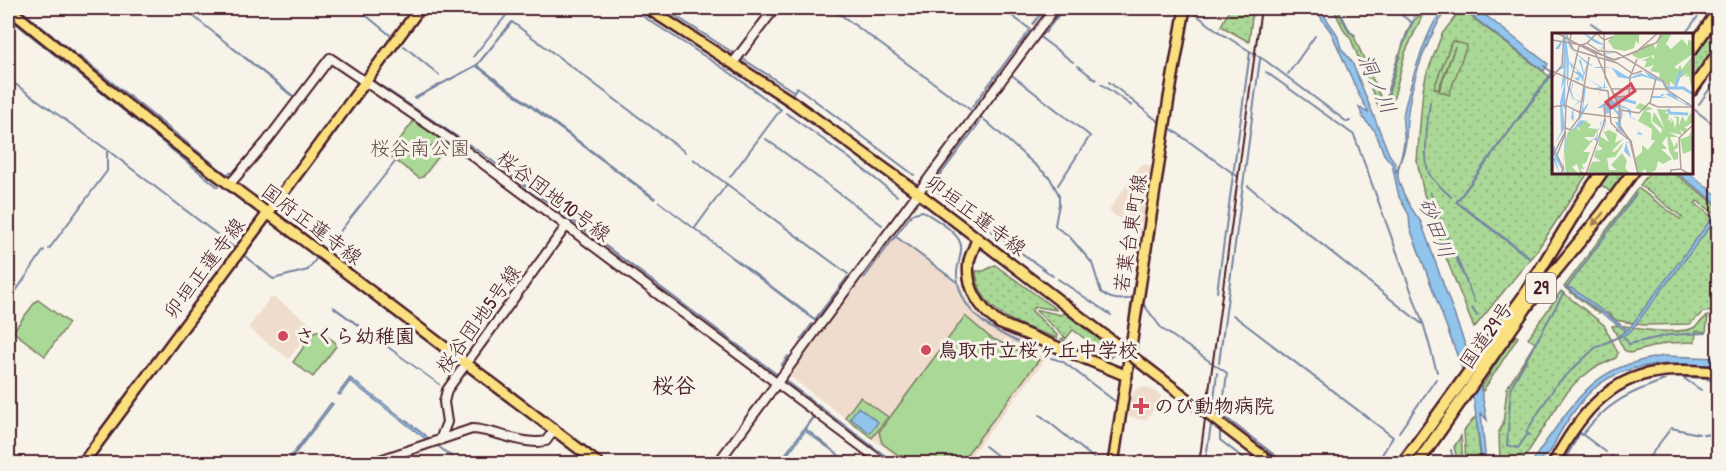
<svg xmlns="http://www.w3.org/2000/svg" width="1726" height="471" font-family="'Patrick Hand','Klee One',sans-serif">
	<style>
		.built { fill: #efdccd }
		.grass { fill: url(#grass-dots); stroke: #7a7c61; stroke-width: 1.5 }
		.wetland { fill: url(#wetland-marsh); stroke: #7a7c61; stroke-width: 1.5 }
		.park { fill: #aad897; stroke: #7a7c61; stroke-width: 1.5 }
		.water { fill: #91c5ee; stroke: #7583a0; stroke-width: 1.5 }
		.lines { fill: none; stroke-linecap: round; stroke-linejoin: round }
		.stream { stroke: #7583a0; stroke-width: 2 }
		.minor-casing { stroke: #4a1f2b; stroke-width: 12 }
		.major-casing { stroke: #4a1f2b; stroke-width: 14 }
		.highway-casing { stroke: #4a1f2b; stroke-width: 15 }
		.minor { stroke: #f7f3e8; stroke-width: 8 }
		.major { stroke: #fbe080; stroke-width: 9 }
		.highway { stroke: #fbe080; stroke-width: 10 }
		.rail { stroke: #4a1f2b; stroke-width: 2 }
		.major-bridge-casing { stroke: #4a1f2b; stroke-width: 14; stroke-linecap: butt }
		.major-bridge { stroke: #fbe080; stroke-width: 9 }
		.oneway { fill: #a28056 }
		.poi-dot { fill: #d1495b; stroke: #f7f3e8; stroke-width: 2 }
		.labels { text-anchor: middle; stroke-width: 6; stroke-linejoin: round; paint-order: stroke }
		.shield { fill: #f7f3e8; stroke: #7e5f64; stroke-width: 1.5 }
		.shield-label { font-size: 18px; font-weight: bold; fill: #4a1f2b }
		.park-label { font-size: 20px; fill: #624d46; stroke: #f7f3e8 }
		.street-label { font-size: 20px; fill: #4a1f2b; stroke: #f7f3e8 }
		.poi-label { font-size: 20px; font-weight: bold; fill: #4a1f2b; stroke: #f7f3e8; text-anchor: start }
		.water-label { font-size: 21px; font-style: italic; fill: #5f5166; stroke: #f7f3e8 }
		.quarter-label { font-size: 22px; font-weight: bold; fill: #4a1f2b; stroke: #f7f3e8 }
		.inset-river { fill: none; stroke: #91c5ee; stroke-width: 3 }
		.inset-road { fill: none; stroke: #b29e9c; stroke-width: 1.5 }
		.view { fill: #d1495b; fill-opacity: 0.15; stroke: #d1495b; stroke-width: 3 }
		.inset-edge { fill: none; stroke: #4a1f2b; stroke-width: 3 }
	</style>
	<defs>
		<pattern id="grass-dots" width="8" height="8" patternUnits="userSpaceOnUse" patternTransform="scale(1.5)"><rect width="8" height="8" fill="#aad897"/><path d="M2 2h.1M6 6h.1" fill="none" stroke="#94b982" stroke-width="1.8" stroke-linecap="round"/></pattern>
		<pattern id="wetland-marsh" width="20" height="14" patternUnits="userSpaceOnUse" patternTransform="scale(1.5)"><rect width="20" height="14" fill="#aad897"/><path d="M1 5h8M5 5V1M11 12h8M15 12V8" fill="none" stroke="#94b982"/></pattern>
	</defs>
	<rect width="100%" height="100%" fill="#f7f3e8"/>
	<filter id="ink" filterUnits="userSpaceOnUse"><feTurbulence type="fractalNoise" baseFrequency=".0167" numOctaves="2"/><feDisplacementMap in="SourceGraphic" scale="12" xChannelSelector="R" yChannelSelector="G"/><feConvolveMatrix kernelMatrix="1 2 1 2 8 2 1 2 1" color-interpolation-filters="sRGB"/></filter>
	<g filter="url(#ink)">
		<path class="built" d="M 1141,164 L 1153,166 L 1141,238 L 1109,210 Z
			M 894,236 L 962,287 L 972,308 L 987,324 L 1050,354 L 965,463 L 905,463 L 789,376 Z
			M 270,298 L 275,298 L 311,324 L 312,328 L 289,359 L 248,328 Z
			M 1141,387 L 1147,387 L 1162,396 L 1147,419 L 1141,420 L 1126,415 L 1128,397 L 1131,397 L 1135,390 Z"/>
		<path class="grass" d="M 1230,8 L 1253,8 L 1249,42 L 1221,26 Z
			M 1333,8 L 1337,8 L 1349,32 L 1353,34 L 1383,103 C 1392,96 1401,36 1413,21 C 1415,19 1421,15 1424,12 L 1405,53 L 1393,101 L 1388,109 L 1379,108 L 1350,37 L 1345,32 Z
			M 1461,9 L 1553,79 L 1554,172 L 1588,173 L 1538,249 L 1474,328 L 1445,255 L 1424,194 L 1417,161 L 1423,89 L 1426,76 L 1442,34 Z
			M 1709,31 L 1718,38 L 1718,45 L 1692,83 L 1692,55 Z
			M 1607,173 L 1628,173 L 1612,193 L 1599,183 Z
			M 1649,173 L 1674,173 L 1718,206 L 1714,213 L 1697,201 L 1695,203 L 1718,222 L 1718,311 L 1703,312 L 1690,324 L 1643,325 L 1616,320 L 1608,313 L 1598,313 L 1564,287 L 1638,188 L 1680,219 L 1682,217 L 1640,185 Z
			M 995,265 L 1057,310 L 1038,307 L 1033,308 L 1032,311 L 1058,336 L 1057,338 C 1022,326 979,314 976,271 L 984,271 Z
			M 1561,291 L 1604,325 L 1618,353 L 1616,358 L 1594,368 L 1575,383 L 1564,396 L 1521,463 L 1500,463 L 1499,432 L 1503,424 L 1507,388 L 1535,343 L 1528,338 Z
			M 1038,310 L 1062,315 L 1063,312 L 1117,353 L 1109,358 L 1090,351 L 1092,344 L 1073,330 L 1064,341 L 1061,339 L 1065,337 L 1038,313 L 1036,311 Z
			M 1708,316 L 1706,332 L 1696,331 L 1695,342 L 1667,343 L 1630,353 L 1624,350 L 1612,326 C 1622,324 1630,327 1640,329 C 1651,331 1684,333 1693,328 C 1699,325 1702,319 1708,316 Z
			M 1514,334 L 1518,337 L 1483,391 L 1481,388 Z
			M 1476,416 L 1481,463 L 1466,463 L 1464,431 Z
			M 1461,436 L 1463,463 L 1458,463 L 1454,447 Z"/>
		<path class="wetland" d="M 1452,41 L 1467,45 L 1449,95 L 1439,91 L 1455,47 L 1438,90 L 1434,88 Z"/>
		<path class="park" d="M 415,119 L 449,143 L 423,177 L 419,178 L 388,155 Z
			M 38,300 L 69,323 L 45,356 L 15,333 L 14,330 L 36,301 Z
			M 965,316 L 991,338 L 1039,360 L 960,463 L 909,463 L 882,443 L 879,432 Z
			M 315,331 L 319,331 L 335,342 L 336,346 L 313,377 L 293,362 Z
			M 860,397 L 888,417 L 872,438 L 845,417 Z"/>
		<path class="water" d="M 183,8 L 295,97 L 323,60 L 324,61 L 263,141 L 262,140 L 294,98 Z
			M 1316,8 L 1319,8 L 1337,34 L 1341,48 L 1352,62 L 1389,154 L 1395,163 L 1396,173 C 1399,164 1403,151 1404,142 C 1405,134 1402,126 1403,118 C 1405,99 1430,13 1447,8 C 1422,47 1406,94 1406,140 C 1406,152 1397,164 1398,176 C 1399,189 1413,212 1421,222 L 1481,389 L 1487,420 L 1481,413 L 1486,463 L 1482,463 L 1474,401 L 1410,228 L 1409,215 L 1399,197 L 1392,164 L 1384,154 L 1375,131 L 1363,118 L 1359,107 L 1368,113 L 1368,111 L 1359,95 L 1331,32 L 1323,21 Z
			M 1466,8 L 1476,8 L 1548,64 L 1544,71 L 1464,10 Z
			M 477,65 L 655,198 L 654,199 L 476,66 Z
			M 1553,71 L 1553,78 L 1551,76 L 1457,202 L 1526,254 L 1531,260 L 1456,202 Z
			M 1677,173 L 1689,173 L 1718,196 L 1718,204 Z
			M 1430,191 L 1452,252 L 1456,255 L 1475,303 L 1455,256 L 1452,253 Z
			M 658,201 L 815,319 L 848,276 L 815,321 Z
			M 1718,210 L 1718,216 L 1630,332 L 1620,337 L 1619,335 L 1626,331 L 1564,286 L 1573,289 L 1628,330 Z
			M 334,307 L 440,385 L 334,308 Z
			M 1665,356 L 1718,358 L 1718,366 C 1670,362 1615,359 1582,401 C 1573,412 1565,424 1558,436 C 1555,441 1553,448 1550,452 C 1546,457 1540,457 1536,463 L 1532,463 C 1538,451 1547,440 1555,429 C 1587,382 1608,364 1665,356 Z
			M 350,378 L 430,439 L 427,440 L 350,381 L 340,395 L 338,394 Z
			M 331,403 L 333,404 L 288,463 L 286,463 Z
			M 858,407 L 878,422 L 870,433 L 850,418 Z
			M 814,415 L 815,416 L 806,429 L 845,460 L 805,431 L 781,463 L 778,464 Z"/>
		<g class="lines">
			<path class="stream" d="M 18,8 L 73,52
				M 357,8 L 390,35
				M 630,8 L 729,72 L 780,109
				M 663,8 L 793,91
				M 825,8 L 841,15 L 987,122 L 1050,178 L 1059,195 L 1059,204 L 1055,225 L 1057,228 L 1068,235 L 1092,263 L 1101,292 C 1110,300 1120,301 1132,298
				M 1001,8 L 1030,29
				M 1187,8 L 1222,34 L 1266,61 L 1347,122 L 1350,121
				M 1338,8 L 1350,32 L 1355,35
				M 1392,8 L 1411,22
				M 8,17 L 218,187
				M 1414,17 L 1420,8
				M 1591,23 L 1607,34
				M 1033,24 L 1045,8
				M 1045,33 L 1064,8
				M 1685,34 L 1704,8
				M 1041,38 L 1073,62
				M 1403,45 L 1413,21
				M 404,46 L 439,75
				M 79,56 L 226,174 L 235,172
				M 473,57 L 512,8
				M 1078,66 L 1096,80
				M 1544,66 L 1554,74
				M 1266,72 L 1354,135 L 1424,326 L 1437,372
				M 1288,74 L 1315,36
				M 1013,76 L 1090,136 L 1058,185
				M 8,79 L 106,149 L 236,249
				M 371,79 L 483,154 L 779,376
				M 1109,82 L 1159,122
				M 1101,84 L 1132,106
				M 793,93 L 797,87 L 914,175
				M 1389,95 L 1388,89 L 1399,54
				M 415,98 L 477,65 L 512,22 L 685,152
				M 1430,102 C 1428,117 1423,160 1429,173 C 1432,181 1445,190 1451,197
				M 1699,104 L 1718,77
				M 972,107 L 1029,31
				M 1695,110 L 1718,128
				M 786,113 L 849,158 L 897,196
				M 1170,128 L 1237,176
				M 766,139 L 882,225
				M 693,159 L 848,274
				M 730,177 L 781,109
				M 935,182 L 980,122
				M 1248,186 L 1422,324
				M 935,190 L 1053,276
				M 914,213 L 923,211 C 934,219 952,228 959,240 C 965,250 956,264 957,276 C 962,325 1011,338 1049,355
				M 695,228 L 727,184
				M 895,236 L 958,283
				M 49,249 L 107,171 L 107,152
				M 326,249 L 399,157 L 447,141
				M 241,253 L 273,279 L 308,270 L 316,259
				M 864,278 L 912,214
				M 1058,279 L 1111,315
				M 8,284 L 16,290
				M 1568,286 L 1636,194
				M 16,291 L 44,250
				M 1217,292 L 1250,52
				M 8,303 L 14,294
				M 1144,305 L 1162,329 L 1227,373 L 1221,420
				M 1472,308 L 1477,316
				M 1233,315 L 1393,437 L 1376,464
				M 1624,337 L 1629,344 L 1669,335 L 1706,333
				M 801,339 L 812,324
				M 1051,358 L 1062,361 L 1116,402
				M 1219,363 L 1260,59
				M 781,366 L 788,356
				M 1682,377 L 1706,378 L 1709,380 L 1718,381
				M 1682,377 L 1701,390
				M 784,380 L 896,464
				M 1213,409 L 1217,373
				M 1040,415 L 1101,464
				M 1225,417 L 1286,464
				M 1220,428 L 1220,440 L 1251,464
				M 1399,432 L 1436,379
				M 1579,432 L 1606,452
				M 1703,434 L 1711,435 L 1718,438
				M 1527,435 L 1518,448 L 1507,445 L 1511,387 L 1563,294
				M 1530,435 L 1526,432 L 1556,385 L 1595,348 L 1620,336
				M 1582,435 C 1607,403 1628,393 1665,380
				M 438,446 L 452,457
				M 985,446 L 1008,464
				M 1451,450 L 1454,464
				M 1611,456 L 1622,464
				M 1205,464 L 1211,425
				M 1562,464 L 1580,433
				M 1644,464 L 1671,428 L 1699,434"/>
			<g class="minor-casing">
				<path id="minor" d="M 733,63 L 775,8
					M 229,185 L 267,141 L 330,58 L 454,142 L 885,464
					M 440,440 L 447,422 L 444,402 L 447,390 L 567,225
					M 368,464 L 472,429 C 496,430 523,446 546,441 L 555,429
					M 717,464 L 1055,8"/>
			</g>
			<g class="major-casing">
				<path id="major" d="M 8,8 L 163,134 L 599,464
					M 647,8 L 791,101 L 917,192 L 1116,344
					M 977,239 C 975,246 971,253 969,261 C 965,287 980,309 999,323 L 1127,376
					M 82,464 L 420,8
					M 1113,464 L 1169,98 L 1185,8
					M 1553,464 C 1576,421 1606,378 1658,372 C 1678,369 1698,371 1718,372"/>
			</g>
			<g class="highway-casing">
				<path id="highway" d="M 1692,49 L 1718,11
					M 1692,90 L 1718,53
					M 1402,464 L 1524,296 L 1584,198 L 1602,172
					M 1417,464 L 1530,302 L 1603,213 L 1633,172"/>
			</g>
			<use href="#minor" class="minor"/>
			<use href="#major" class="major"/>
			<use href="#highway" class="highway"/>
			<path class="rail" d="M 1199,464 L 1261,8"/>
			<g class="major-bridge-casing">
				<path id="major-bridge" d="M 1116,344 L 1273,464"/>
			</g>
			<use href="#major-bridge" class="major-bridge"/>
		</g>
		<defs><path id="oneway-solid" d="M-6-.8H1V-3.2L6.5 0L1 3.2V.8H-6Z" transform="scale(1.5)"/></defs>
		<use class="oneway" href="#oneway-solid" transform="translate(1598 219) rotate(130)"/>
	</g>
	<g class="poi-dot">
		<circle cx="283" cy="336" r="6"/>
		<circle cx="926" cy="350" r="6"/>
		<path d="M1138 397h6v6h6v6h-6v6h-6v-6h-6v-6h6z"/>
	</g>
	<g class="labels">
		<rect class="shield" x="1526" y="273" width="30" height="30" rx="4.5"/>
		<g class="shield-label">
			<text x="1541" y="294">29</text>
		</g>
		<g class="park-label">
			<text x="420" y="155">桜谷南公園</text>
		</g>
		<g class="street-label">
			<text transform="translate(554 196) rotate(37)" y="7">桜谷団地10号線</text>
			<text transform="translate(976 215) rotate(37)" y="7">卯垣正蓮寺線</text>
			<text transform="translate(312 224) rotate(37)" y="7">国府正蓮寺線</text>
			<text transform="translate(1130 233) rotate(-81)" y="7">若葉台東町線</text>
			<text transform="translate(204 268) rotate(-53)" y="7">卯垣正蓮寺線</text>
			<text transform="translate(478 319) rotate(-54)" y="7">桜谷団地5号線</text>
			<text transform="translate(1486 335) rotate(-55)" y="7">国道29号</text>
		</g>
		<g class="poi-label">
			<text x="295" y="343">さくら幼稚園</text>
			<text x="938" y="357">鳥取市立桜ヶ丘中学校</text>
			<text x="1154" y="413">のび動物病院</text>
		</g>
		<g class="water-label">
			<text transform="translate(1377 84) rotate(66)" y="7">洞ノ川</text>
			<text transform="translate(1436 228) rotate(69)" y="7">砂田川</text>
		</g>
		<g class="quarter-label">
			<text x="674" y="393">桜谷</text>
		</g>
	</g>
	<g transform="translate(1552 33)">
		<rect width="141" height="141" fill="#f7f3e8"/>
		<path d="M 64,0 L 87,0 L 87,11 L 84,8 L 82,15 L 73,18 L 62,16 L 56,8 ZM 113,0 L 120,0 L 114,11 L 119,16 L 130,6 L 136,13 L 136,7 L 141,8 L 141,21 L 122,34 L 126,36 L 128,32 L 130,36 L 122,52 L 118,48 L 118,55 L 107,44 L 108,40 L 98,38 L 102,32 L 92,35 L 95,28 L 90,28 L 99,23 L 102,26 L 102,22 L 87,26 L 80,22 L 95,11 L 101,11 L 104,16 L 107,2 ZM 141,22 L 141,50 L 139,53 L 137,43 L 133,44 L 136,40 L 128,45 L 128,39 ZM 88,70 L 101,76 L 93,78 L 99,80 L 99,89 L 109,101 L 110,96 L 100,88 L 102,79 L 113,96 L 105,76 L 116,77 L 113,80 L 117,81 L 116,88 L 120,85 L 118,91 L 121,87 L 123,96 L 125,86 L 121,83 L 127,84 L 127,93 L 130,83 L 134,89 L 138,80 L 141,83 L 141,89 L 132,95 L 135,95 L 133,100 L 128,97 L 130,102 L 117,99 L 126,104 L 118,104 L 122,114 L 125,109 L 126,114 L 121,118 L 126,119 L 126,126 L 122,127 L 117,118 L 115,103 L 110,110 L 115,116 L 109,116 L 120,126 L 111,131 L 106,128 L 104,137 L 96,141 L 93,136 L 87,141 L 82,126 L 90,119 L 90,112 L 96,117 L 103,107 L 99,107 L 100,96 L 86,88 L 92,77 L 83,75 ZM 34,88 L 39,92 L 36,95 L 46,96 L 42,104 L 32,104 L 37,108 L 42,106 L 31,119 L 38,119 L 34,130 L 30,131 L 32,136 L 28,136 L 32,141 L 28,141 L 25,131 L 20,134 L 27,141 L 14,141 L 12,117 L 16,99 L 24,94 L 30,99 L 25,93 ZM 57,97 L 65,101 L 63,110 L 71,106 L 60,118 L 63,119 L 64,116 L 65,118 L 67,114 L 70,111 L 71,112 L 63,124 L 55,125 L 57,137 L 65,137 L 59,132 L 70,120 L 75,128 L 73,135 L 79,141 L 36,139 L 40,129 L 49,128 L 42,124 L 43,120 L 46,113 L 45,118 L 51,116 L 46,112 L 48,103 L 57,109 L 52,99 ZM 139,98 L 141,117 L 131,121 L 128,106 L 137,103 Z" fill="#aad897"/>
		<path d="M 15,0 L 21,18 L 42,34 L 53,34 L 61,35 L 61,29 L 59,29 L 57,27 L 55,27 L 50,18 L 49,17 L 50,14 L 51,13 L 51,12 L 46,11 L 42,9 L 33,2 L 32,0 L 51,11 L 52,13 L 49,18 L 53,20 L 69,19 L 53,21 L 61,29 L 61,35 L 76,44 L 79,42 L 77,45 L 89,40 L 97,44 L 94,40 L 91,37 L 111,49 L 117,56 L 115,59 L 124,62 L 126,67 L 134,71 L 134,69 L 138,70 L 138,71 L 141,71 L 138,71 L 135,70 L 138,74 L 113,61 L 109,64 L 118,65 L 100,65 L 99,63 L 108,63 L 110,61 L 116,61 L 110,49 L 90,43 L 77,46 L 66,44 L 60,35 L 44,35 L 36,31 L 32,43 L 51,55 L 53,47 L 53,54 L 57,54 L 52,55 L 54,56 L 55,56 L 58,66 L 79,77 L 79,84 L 86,88 L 86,97 L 91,102 L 84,101 L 88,99 L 86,98 L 86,88 L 79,85 L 75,76 L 70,75 L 71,76 L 70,85 L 68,88 L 70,74 L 68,71 L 63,71 L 68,73 L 63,76 L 67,79 L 67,90 L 74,102 L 75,104 L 74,109 L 78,109 L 74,110 L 79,125 L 72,118 L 74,110 L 73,110 L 72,111 L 70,111 L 74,110 L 74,102 L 68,99 L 63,89 L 66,89 L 66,82 L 57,72 L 57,77 L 58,77 L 59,78 L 59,79 L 52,82 L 54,88 L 51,102 L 53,87 L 49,90 L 49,94 L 46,97 L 45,109 L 41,119 L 45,109 L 41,105 L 44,105 L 46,96 L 49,94 L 48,90 L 53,86 L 52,75 L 52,72 L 50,75 L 45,75 L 57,67 L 55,56 L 49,55 L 49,56 L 47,63 L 48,56 L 37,56 L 36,72 L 26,90 L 29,87 L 30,88 L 31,87 L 33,88 L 34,87 L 35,87 L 15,102 L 11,125 L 13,141 L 3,126 L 8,141 L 2,129 L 0,129 L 2,132 L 3,135 L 2,133 L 2,136 L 1,137 L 2,141 L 0,141 L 0,129 L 2,128 L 0,125 L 3,125 L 0,116 L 9,99 L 8,69 L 13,48 L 9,56 L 12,35 L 0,40 L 11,33 L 12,14 L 10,8 L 9,12 L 7,16 L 3,16 L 9,8 L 0,5 L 10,8 ZM 14,4 L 18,15 L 35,31 L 32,40 L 29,27 L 27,27 L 32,43 L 17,28 ZM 14,18 L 15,52 L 21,66 L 23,67 L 27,68 L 21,74 L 19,85 L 22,88 L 21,74 L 29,68 L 22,66 L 19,57 L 29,64 L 31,71 L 26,90 L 14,105 L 14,101 L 13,101 L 11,134 L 9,130 L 12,139 L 2,112 L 13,95 L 10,70 L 13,77 ZM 17,28 L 20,36 L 21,33 L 27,39 L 21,38 L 28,44 L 22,45 L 26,48 L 29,44 L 31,50 L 32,43 L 48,54 L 37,56 L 36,70 L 31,76 L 34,54 L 31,52 L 30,65 L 19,57 L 21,52 L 21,48 L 19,56 L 16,53 Z" fill="#91c5ee" fill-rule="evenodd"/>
		<path class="inset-river" d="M 114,55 L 131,55 L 141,61M 123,55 L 129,38M 66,65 L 84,70M 116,76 L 118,80 L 136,81"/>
		<path class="inset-road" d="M 5,0 L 44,21 L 67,74 L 68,93 L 78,108 L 86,141M 19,0 L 18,10 L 22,17 L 65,30 L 81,41 L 90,38M 44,0 L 52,7 L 61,4M 52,0 L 53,44 L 68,72 L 68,94 L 78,107M 0,7 L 30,12 L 61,27 L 84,19 L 106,0M 35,10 L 47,18 L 64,19 L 111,48 L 117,58 L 141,74M 39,18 L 63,27 L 104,10 L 111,0M 0,38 L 37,55 L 56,58 L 59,90 L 67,98M 0,45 L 10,32 L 12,0M 59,56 L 116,56M 61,64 L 77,63 L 78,44 L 85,26M 98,70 L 104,45M 0,74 L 13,72 L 29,80 L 68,85M 68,77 L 87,80 L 97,70 L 106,74 L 141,74M 14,95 L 18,97 L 27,85 L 37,24M 64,97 L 79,108 L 86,141M 0,124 L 13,99 L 14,69 L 27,13 L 35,10 L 45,0M 129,136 L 127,105 L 141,92M 9,141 L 11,135 L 5,122 L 14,99M 34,141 L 53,87 L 52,72 L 57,68M 118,141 L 119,137 L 129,136 L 137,141"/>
		<path class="view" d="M 79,51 L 83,58 L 59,75 L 54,69 Z"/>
		<rect width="141" height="141" class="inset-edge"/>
	</g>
	<rect width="1726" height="471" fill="none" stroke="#f7f3e8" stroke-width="30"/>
	<rect x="15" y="15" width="1696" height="441" fill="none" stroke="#4a1f2b" stroke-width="2" filter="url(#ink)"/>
</svg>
